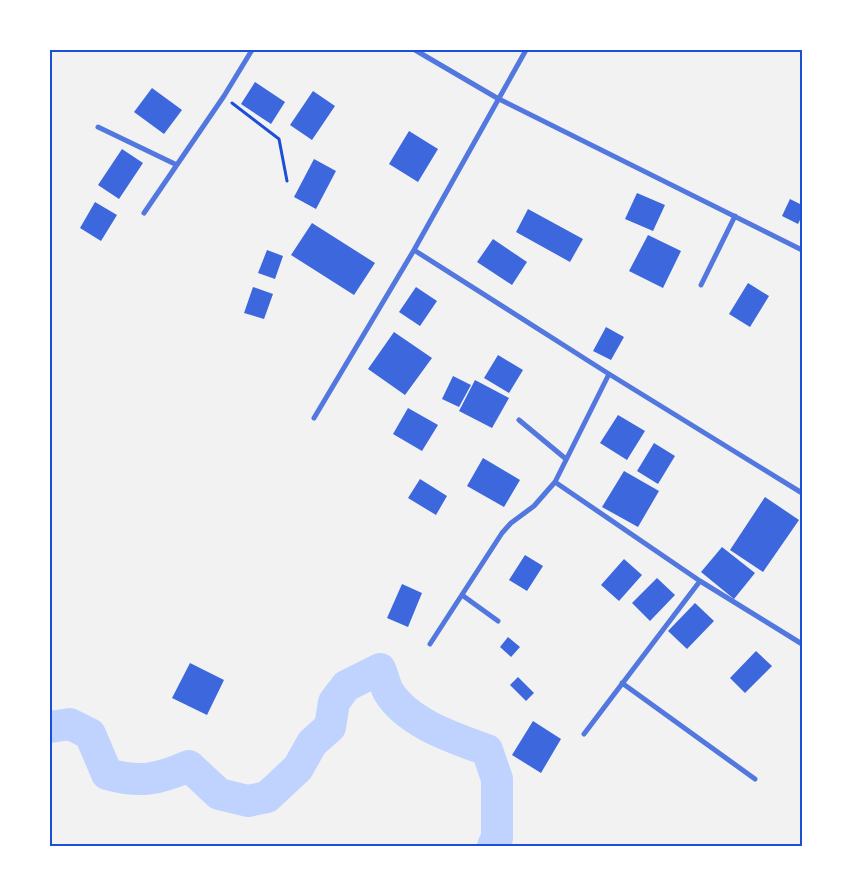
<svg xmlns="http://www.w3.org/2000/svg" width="852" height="896" font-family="'Roboto Condensed',sans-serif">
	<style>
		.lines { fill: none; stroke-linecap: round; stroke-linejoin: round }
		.river { stroke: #bfd3fe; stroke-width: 32 }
		.building { fill: #3d67dc }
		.path { stroke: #1d4ed8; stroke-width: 3 }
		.minor { stroke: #5277de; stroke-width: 5 }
		.neatline { fill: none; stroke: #1d4ed8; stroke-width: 2 }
	</style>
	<rect width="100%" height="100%" fill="#f2f2f2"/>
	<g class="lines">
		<path class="river" d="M 50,727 L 70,724 L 90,734 L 107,774 C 140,783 157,780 189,766 L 219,794 L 248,801 L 267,797 L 298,768 L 312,743 L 330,727 L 334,702 L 346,686 L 380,669 C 383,676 385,685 388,691 C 407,723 454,738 487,750 L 497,779 L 497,838 L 493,846"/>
	</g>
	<path class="building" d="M 255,82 L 285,102 L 271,124 L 241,104 Z
		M 152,88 L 182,110 L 164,134 L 134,112 Z
		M 313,91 L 335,106 L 312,140 L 290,125 Z
		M 409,131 L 438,149 L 418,182 L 389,164 Z
		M 122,149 L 143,163 L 119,199 L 98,185 Z
		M 314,159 L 336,171 L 316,209 L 294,197 Z
		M 637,193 L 665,205 L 653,231 L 625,219 Z
		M 790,199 L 802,205 L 802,216 L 798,224 L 782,216 Z
		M 95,202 L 117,215 L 101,241 L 80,228 Z
		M 528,209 L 583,239 L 570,262 L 516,232 Z
		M 312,223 L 375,263 L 354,295 L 291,255 Z
		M 648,235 L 681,251 L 663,288 L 629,271 Z
		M 493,239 L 527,262 L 512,285 L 477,262 Z
		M 267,250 L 283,256 L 275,279 L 258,273 Z
		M 748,283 L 769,296 L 750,327 L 729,314 Z
		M 253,287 L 273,294 L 264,319 L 244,313 Z
		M 416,287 L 437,301 L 420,326 L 399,312 Z
		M 606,327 L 624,337 L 611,360 L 593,351 Z
		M 394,332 L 432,358 L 405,395 L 368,369 Z
		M 498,355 L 523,370 L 509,393 L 484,378 Z
		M 453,376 L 471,385 L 459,407 L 442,399 Z
		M 475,380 L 509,398 L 492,428 L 459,411 Z
		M 408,408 L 438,425 L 422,451 L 393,434 Z
		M 618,415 L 645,431 L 627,460 L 600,443 Z
		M 654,443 L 675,456 L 658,484 L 637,471 Z
		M 483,458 L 520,480 L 504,507 L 467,486 Z
		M 624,471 L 659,491 L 638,527 L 602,507 Z
		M 420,479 L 447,496 L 436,515 L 408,498 Z
		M 765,497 L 799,520 L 763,572 L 730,550 Z
		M 722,547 L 755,573 L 734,599 L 701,572 Z
		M 525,555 L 543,566 L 527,591 L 509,580 Z
		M 624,559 L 642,575 L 619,601 L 601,585 Z
		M 657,578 L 675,595 L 650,621 L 632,603 Z
		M 402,584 L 422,593 L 408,627 L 387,618 Z
		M 695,603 L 714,621 L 687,649 L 668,631 Z
		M 508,637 L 520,647 L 511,657 L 500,647 Z
		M 756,651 L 772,666 L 745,693 L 730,678 Z
		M 190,663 L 224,680 L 207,715 L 172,698 Z
		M 518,677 L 534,693 L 526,701 L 510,685 Z
		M 533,721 L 561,739 L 541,773 L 512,755 Z"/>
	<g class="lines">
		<path class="path" d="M 232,103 L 279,139 L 287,181"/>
		<path class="minor" d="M 415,50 L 497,98 L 802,250
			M 98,127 L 177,165
			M 144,213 L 224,96 L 252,50
			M 414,250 L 609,374 L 802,493
			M 701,285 L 735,216
			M 314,418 L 414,250 L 526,50
			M 519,420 L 566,459
			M 555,482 L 700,581 L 802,644
			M 462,595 L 498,621
			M 430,644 L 502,533 L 511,523 L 534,506 L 555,482 L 609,374
			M 622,683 L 755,779
			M 584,734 L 700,581"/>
	</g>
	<rect width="852" height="896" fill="none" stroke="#ffffff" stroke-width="102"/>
	<rect x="51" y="51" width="750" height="794" class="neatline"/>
</svg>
